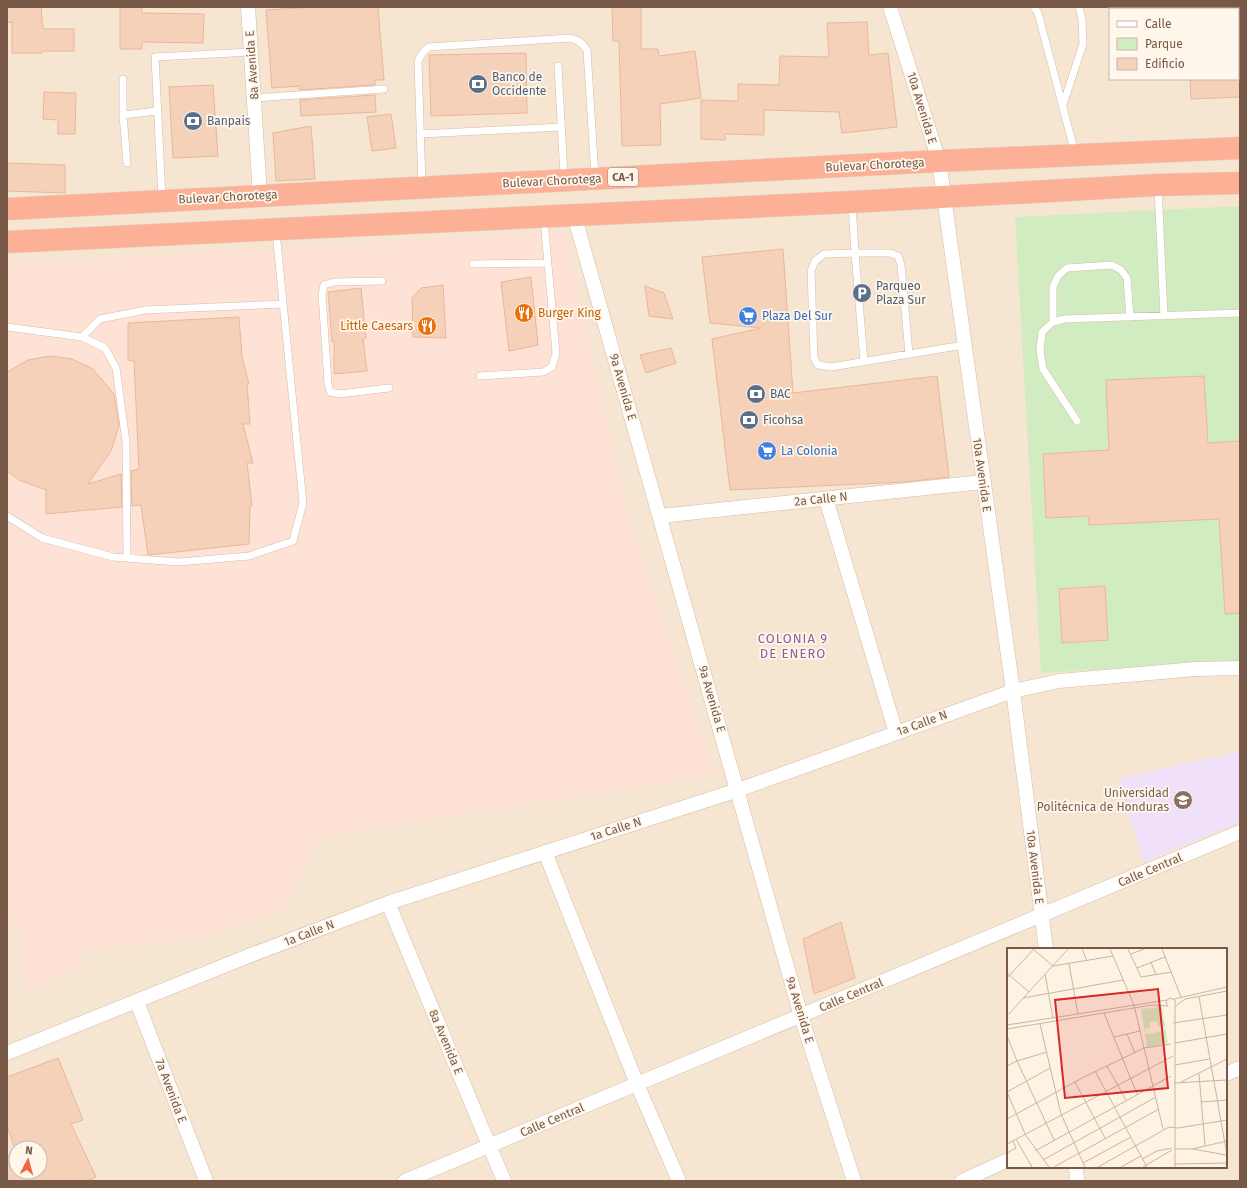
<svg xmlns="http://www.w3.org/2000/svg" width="1247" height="1188" font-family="'Fira Sans',sans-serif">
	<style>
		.residential { fill: #f6e5d1; fill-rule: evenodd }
		.commercial { fill: #ffe2d6 }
		.education { fill: #f0e0fa }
		.green { fill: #d2ecc1 }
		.building { fill: #f5d1b9; stroke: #e9b798; fill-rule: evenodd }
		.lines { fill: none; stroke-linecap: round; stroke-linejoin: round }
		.lane-casing { stroke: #d2bdab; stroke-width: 8 }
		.street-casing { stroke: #d2bdab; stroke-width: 15 }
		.highway-casing { stroke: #dcd4cf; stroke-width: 23 }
		.lane { stroke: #fff; stroke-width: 7 }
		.street { stroke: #fff; stroke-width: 14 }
		.highway { stroke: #fcb196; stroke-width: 22 }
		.labels { text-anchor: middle; stroke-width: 3.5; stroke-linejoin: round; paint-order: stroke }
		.shield { fill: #fff7eb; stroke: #a08878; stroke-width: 1 }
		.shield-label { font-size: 11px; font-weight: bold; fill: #785947 }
		.street-label { font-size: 12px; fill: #785947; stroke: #fff7eb }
		.service-label { font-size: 12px; fill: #4e5e75; stroke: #fff7eb; text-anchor: start }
		.food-label { font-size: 12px; fill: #c56008; stroke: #fff7eb; text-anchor: start }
		.shop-label { font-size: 12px; fill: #366cbe; stroke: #fff7eb; text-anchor: start }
		.education-label { font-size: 12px; fill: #785e54; stroke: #fff7eb; text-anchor: end }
		.neighbourhood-label { font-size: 13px; letter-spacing: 1px; fill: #88629c; stroke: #fff7eb }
		.inset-road { fill: none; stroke: #c8b5a5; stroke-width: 1 }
		.view { fill: #d62828; fill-opacity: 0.15; stroke: #d62828; stroke-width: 2 }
		.inset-edge { fill: none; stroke: #785947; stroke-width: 2 }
	</style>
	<rect width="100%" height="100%" fill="#fef3e3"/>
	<path class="residential" d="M 7,7 L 1240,7 L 1240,1181 L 7,1181 ZM 1110,9 L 1238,9 L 1238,79 L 1110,79 ZM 1008,949 L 1226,949 L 1226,1167 L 1008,1167 ZM 16,1148 L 40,1148 L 40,1172 L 16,1172 Z"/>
	<path class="commercial" d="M 565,232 L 625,503 L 715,775 L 320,836 L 284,908 L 199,938 L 80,950 L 84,961 L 27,992 L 17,919 L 7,920 L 7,264 Z"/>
	<path class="education" d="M 1240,752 L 1240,822 L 1143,862 L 1119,778 Z"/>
	<path class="green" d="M 1240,206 L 1240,441 L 1208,443 L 1204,376 L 1106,380 L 1109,450 L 1043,454 L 1046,518 L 1089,516 L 1240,505 L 1240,661 L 1041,673 L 1015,217 Z"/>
	<path class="building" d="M 7,7 L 41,7 L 43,29 L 74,29 L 74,51 L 42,51 L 42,53 L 12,53 L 12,22 L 7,23 Z
		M 120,7 L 142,7 L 142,13 L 204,14 L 203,43 L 142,42 L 142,49 L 120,49 Z
		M 314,7 L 378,7 L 384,80 L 375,80 L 375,85 L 299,90 L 299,86 L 272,88 L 266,10 Z
		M 612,7 L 641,7 L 641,49 L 658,49 L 659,56 L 695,51 L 701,98 L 660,104 L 661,145 L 622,146 L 619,41 L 613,41 Z
		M 867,22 L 869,55 L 888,53 L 897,127 L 842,133 L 839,112 L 764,110 L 764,135 L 725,134 L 725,140 L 701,139 L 701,100 L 738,101 L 738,84 L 779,85 L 780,56 L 829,57 L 827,23 Z
		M 526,53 L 527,113 L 431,116 L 429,55 Z
		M 1190,79 L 1240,79 L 1240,97 L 1191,99 Z
		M 213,85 L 218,156 L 173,158 L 169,87 Z
		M 44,92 L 76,93 L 75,134 L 58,134 L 58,120 L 43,119 Z
		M 375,95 L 376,112 L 301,116 L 300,100 Z
		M 391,114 L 396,148 L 372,151 L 367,117 Z
		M 311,126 L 315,179 L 276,181 L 273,133 Z
		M 7,163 L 65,165 L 65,193 L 7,191 Z
		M 783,249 L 793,393 L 937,376 L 949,477 L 905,482 L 730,490 L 712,339 L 761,328 L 710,323 L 702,257 Z
		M 531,277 L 538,345 L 509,351 L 501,282 Z
		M 443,285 L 446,338 L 413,337 L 412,298 L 421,288 Z
		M 645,286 L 664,293 L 673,319 L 649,316 Z
		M 361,288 L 366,338 L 363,339 L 367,371 L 334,374 L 334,341 L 332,342 L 328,292 Z
		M 239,317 L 242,356 L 249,384 L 247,384 L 250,424 L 243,424 L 253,463 L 247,463 L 252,506 L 250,506 L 249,544 L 148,555 L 141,505 L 132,506 L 131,471 L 139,469 L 134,361 L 128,360 L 128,323 Z
		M 671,348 L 676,363 L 646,373 L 640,355 Z
		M 50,356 L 72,359 L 93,369 L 114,394 L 119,426 L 111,451 L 88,484 L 121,474 L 122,507 L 46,514 L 46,490 L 19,480 L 7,471 L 7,372 L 28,360 Z
		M 1204,376 L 1208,443 L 1240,441 L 1240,613 L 1225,614 L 1219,519 L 1089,525 L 1089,516 L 1046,518 L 1043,454 L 1109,450 L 1106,380 Z
		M 1105,586 L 1108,640 L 1062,643 L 1059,589 Z
		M 841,922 L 855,978 L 814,994 L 803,939 Z
		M 58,1058 L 83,1120 L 71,1124 L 96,1177 L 87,1181 L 7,1181 L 7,1156 L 16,1152 L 7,1126 L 7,1077 ZM 16,1148 L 40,1148 L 40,1172 L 16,1172 Z"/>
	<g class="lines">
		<g class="lane-casing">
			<path id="lane" d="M 1034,7 L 1038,13 L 1075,153
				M 558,66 L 564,177
				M 123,79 L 123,115 L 127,163
				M 254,98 L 384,89
				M 1063,105 L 1083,44 L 1082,19 L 1079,7
				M 123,115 L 157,111
				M 420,134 L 561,127
				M 422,186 L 418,62 C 420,55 423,51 429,47 L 570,38 C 578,40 583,43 587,50 L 595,177
				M 1158,187 L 1164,316
				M 162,198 L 155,57 L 251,52
				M 852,204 L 855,253 L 824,254 L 815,261 L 811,271 L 814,358 L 818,365 L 831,367 L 964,345
				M 473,264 L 548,263
				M 382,281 L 334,282 L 324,285 L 322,294 L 328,384 L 330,392 L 339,394 L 389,388
				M 1053,322 L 1053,287 L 1058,276 L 1067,268 L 1112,265 L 1121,270 L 1127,278 L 1130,317
				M 7,327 L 82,337 L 105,348 L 116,368 L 126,442 L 127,558
				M 82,337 L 100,319 L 145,310 L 283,304
				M 864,362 L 855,253 L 890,253 L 898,256 L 901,265 L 909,354
				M 480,376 L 543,372 L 552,367 L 556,353 L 544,220
				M 1077,421 L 1043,369 L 1040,350 L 1042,332 L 1053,322 L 1065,319 L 1240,313
				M 7,516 L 42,538 L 113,557 L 179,562 L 249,556 L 293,541 L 303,503 L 276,232"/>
		</g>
		<g class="street-casing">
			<path id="street" d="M 248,7 L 260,196
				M 890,7 L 939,161 L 1013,691 L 1046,949
				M 574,215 L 801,1016 L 854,1181
				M 826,499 L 896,733
				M 660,516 L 983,482
				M 545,852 L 637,1084 L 679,1181
				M 388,903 L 504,1181
				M 137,1002 L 206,1181
				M 7,1053 L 251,955 L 388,903 L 738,790 L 1013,691 L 1059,681 L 1196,669 L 1240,668
				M 1226,1074 L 1240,1068
				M 1076,1167 L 1077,1181
				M 405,1181 L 1240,832
				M 962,1181 L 1008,1160"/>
		</g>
		<g class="highway-casing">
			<path id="highway" d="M 7,209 L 939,161 L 1240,148
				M 7,242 L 852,202 L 1157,185 L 1240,183"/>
		</g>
		<use href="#lane" class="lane"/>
		<use href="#street" class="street"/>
		<use href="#highway" class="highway"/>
	</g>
	<defs>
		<g id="bank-disc" transform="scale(1)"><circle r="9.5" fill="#5c6f8a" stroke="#fff7eb"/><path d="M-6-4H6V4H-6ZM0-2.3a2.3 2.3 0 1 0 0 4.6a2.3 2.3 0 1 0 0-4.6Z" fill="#fff"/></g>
		<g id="parking-disc" transform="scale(1)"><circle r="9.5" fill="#5c6f8a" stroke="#fff7eb"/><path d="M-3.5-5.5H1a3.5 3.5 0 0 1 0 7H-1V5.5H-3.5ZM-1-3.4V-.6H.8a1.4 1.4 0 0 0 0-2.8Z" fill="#fff"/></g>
		<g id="restaurant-disc" transform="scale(1)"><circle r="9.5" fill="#e8710a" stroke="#fff7eb"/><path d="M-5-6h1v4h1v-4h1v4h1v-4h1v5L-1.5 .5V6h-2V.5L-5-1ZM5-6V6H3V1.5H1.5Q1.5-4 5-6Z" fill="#fff"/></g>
		<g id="supermarket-disc" transform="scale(1)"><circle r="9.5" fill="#3f7fe0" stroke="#fff7eb"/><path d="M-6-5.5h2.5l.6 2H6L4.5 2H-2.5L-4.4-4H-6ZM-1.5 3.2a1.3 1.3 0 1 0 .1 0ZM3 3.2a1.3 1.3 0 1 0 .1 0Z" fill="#fff"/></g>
		<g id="university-disc" transform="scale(1)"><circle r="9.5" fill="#8d6e63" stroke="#fff7eb"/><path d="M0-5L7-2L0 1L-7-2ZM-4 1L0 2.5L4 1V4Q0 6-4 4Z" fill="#fff"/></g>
	</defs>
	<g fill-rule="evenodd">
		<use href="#bank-disc" x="478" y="84"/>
		<use href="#bank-disc" x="193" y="121"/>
		<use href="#parking-disc" x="862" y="293"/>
		<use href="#restaurant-disc" x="524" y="313"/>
		<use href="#supermarket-disc" x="748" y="316"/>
		<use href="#restaurant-disc" x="427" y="326"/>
		<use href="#bank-disc" x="756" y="394"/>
		<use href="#bank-disc" x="749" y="420"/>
		<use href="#supermarket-disc" x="767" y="451"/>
		<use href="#university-disc" x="1183" y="800"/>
	</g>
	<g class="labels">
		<rect class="shield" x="608" y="168" width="30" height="18" rx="3"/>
		<g class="shield-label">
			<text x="623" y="181">CA-1</text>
		</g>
		<g class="street-label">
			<text transform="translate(252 65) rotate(-94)" y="4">8a Avenida E</text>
			<text transform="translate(922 108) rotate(73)" y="4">10a Avenida E</text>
			<text transform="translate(875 165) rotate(-3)" y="4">Bulevar Chorotega</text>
			<text transform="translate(552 181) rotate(-3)" y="4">Bulevar Chorotega</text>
			<text transform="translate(228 197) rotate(-3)" y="4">Bulevar Chorotega</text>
			<text transform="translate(623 387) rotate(74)" y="4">9a Avenida E</text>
			<text transform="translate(982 475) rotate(82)" y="4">10a Avenida E</text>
			<text transform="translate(821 499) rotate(-6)" y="4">2a Calle N</text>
			<text transform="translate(712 699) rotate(74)" y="4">9a Avenida E</text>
			<text transform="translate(922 723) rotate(-20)" y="4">1a Calle N</text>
			<text transform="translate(616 829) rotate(-18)" y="4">1a Calle N</text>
			<text transform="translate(1035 867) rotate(83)" y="4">10a Avenida E</text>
			<text transform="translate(1150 870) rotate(-23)" y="4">Calle Central</text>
			<text transform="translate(309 933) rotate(-21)" y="4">1a Calle N</text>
			<text transform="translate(851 995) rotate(-23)" y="4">Calle Central</text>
			<text transform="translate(800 1010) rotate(73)" y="4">9a Avenida E</text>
			<text transform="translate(446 1042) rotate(67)" y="4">8a Avenida E</text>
			<text transform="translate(171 1091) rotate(69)" y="4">7a Avenida E</text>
			<text transform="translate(552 1120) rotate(-23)" y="4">Calle Central</text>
		</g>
		<g class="service-label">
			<text x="492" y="81">Banco de<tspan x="492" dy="14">Occidente</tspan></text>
			<text x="207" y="125">Banpais</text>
			<text x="876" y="290">Parqueo<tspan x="876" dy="14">Plaza Sur</tspan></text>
			<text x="770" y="398">BAC</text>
			<text x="763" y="424">Ficohsa</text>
		</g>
		<g class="food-label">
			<text x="538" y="317">Burger King</text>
			<text x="413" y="330" text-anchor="end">Little Caesars</text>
		</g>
		<g class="shop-label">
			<text x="762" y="320">Plaza Del Sur</text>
			<text x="781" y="455">La Colonia</text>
		</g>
		<g class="education-label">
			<text x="1169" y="797">Universidad<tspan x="1169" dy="14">Politécnica de Honduras</tspan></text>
		</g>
		<g class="neighbourhood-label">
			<text x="793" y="643">COLONIA 9<tspan x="793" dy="15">DE ENERO</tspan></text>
		</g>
	</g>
	<g transform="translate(1007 948)">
		<rect width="220" height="220" fill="#fef3e3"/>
		<path d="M 155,59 L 161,95 L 140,99 L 134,61 ZM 150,73 L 151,78 L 157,78 L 158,83 L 139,86 L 138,81 L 143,80 L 143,74 Z" fill="#d2ecc1" fill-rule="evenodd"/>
		<path class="inset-road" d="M 26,1 L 46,18 L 106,8M 75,1 L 80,13M 103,1 L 127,57 L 156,181M 121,1 L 134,29 L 165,24M 155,1 L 174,49M 124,6 L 137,1M 144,14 L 149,27M 62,16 L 71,66M 130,20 L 158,9M 0,25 L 22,44M 38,26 L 46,70M 0,30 L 27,1M 192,49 L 220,207M 16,50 L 116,32M 167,51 L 220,39M 161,59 L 159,54 L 162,50 L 168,52 L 168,57M 167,59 L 178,51 L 220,43M 97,65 L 130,146M 0,68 L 61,1M 166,75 L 220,67M 33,76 L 54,166 L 78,219M 0,77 L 160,52M 0,81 L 145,57 L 160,58M 120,86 L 128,105M 0,88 L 10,113 L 0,118M 107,89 L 133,83M 168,95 L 220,86M 40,104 L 10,113 L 47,192M 168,117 L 202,111M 100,118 L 119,152M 88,123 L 140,219M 192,126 L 198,197M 68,134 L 98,190M 174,134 L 220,111M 167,135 L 220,132M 0,144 L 18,186 L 42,219M 0,144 L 43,120M 194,154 L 220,152M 0,171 L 77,129 L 137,100 L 164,96M 9,191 L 25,219M 0,196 L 166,108M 168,201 L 185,201 L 220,193M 186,201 L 219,207M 28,203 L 164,128M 0,205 L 9,200 L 6,193M 135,211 L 150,203 L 165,200M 36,212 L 149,149M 76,215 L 124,189M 167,216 L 220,215M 47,219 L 152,161M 91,219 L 162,179 L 171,180 L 220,172M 114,219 L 134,208M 136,219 L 165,202M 168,219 L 168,58"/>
		<path class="view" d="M 151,41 L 161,140 L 58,150 L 48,52 Z"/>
		<rect width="220" height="220" class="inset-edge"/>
	</g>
	<rect width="1247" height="1188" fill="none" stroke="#785947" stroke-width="16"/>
	<rect x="1109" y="8" width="130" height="72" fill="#fff7eb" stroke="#c9b8a9"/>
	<rect x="1117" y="21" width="20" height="6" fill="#ffffff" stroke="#c9b8a9"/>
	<text x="1145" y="28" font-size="12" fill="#785947">Calle</text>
	<rect x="1117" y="38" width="20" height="12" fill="#d2ecc1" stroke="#c9b8a9"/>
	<text x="1145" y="48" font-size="12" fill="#785947">Parque</text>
	<rect x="1117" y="58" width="20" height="12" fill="#f5d1b9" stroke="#c9b8a9"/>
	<text x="1145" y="68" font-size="12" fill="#785947">Edificio</text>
	<g transform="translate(28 1160) rotate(6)"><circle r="19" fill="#fff7eb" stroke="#c9b8a9"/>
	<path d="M0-3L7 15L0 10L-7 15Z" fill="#ef6840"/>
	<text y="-6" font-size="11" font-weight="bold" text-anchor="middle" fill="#785947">N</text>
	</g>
</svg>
